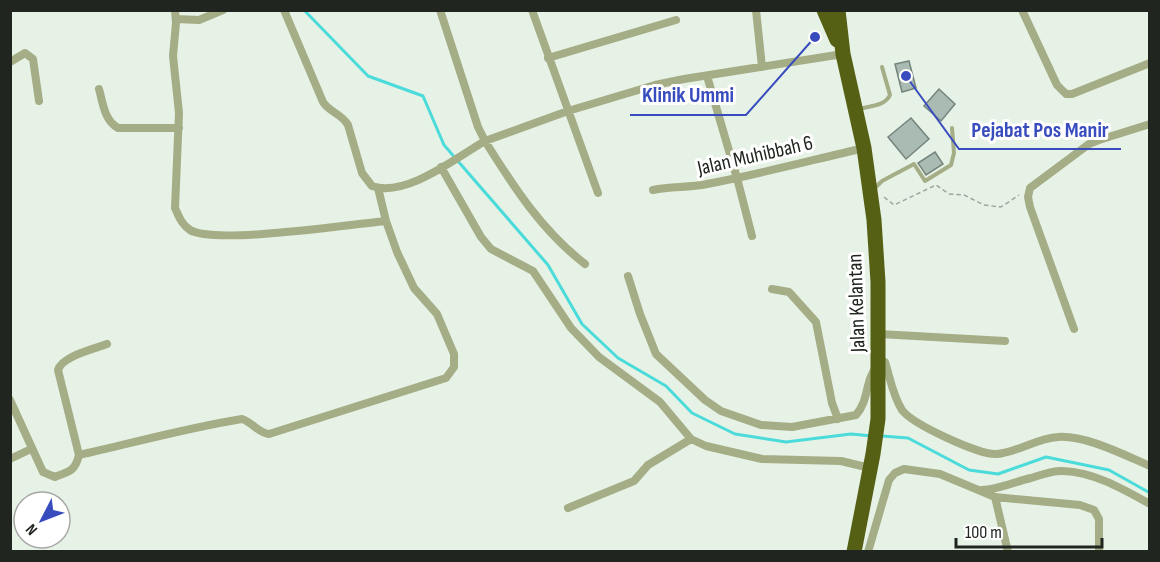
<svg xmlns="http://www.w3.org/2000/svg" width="1160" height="562" font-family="'Sofia Sans Condensed',sans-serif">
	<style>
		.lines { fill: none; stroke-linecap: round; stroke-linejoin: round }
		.stream { stroke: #4bdbda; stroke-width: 3 }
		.building { fill: #aabbb4; stroke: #75857e; stroke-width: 1.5 }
		.path { stroke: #9da79d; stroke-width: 1.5; stroke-dasharray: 4.5 3; stroke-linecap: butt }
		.lane { stroke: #a4ad86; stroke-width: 4 }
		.street { stroke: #a4ad86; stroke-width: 8 }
		.highway { stroke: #556015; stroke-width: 15 }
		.labels { text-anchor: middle; stroke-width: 6; stroke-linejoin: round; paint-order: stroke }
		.street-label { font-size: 21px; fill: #202520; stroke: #fff }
		.leader { fill: none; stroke: #384cbe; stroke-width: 2 }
		.callout-dot { fill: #384cbe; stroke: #fff; stroke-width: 2 }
		.callout-label { font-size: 22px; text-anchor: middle; font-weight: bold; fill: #384cbe; stroke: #fff; stroke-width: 6; stroke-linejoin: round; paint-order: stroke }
	</style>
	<rect width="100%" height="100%" fill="#e6f2e5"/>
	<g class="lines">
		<path class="stream" d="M 304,10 L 368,76 L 423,96 L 444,145 L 548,265 L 582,324 L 618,358 L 666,386 L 692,413 L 735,434 L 786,442 L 851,434 L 872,436
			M 882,436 L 908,438 L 969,470 L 998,474 L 1046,457 L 1109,470 L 1150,493"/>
	</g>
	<path class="building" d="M 909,61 L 916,88 L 902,92 L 895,64 Z
		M 939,89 L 955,104 L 941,121 L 924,106 Z
		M 911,118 L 929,139 L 906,159 L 888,137 Z
		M 935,152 L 943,164 L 926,175 L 918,163 Z"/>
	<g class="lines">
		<path class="path" d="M 884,197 L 894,205 L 936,185 L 949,194 L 964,195 L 984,205 L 1001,207 L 1019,195"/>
		<path class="lane" d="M 859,109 C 870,106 885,106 890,95 L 882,67
			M 875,188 L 882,181 L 914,164 L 925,181 L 951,165 L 954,153 L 952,128"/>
		<path class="street" d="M 175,10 L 176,23 L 173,56 L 179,113 L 175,208 C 179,217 182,225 190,230 C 214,245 352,224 386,221
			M 284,10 L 323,102 C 329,112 342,114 348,125 L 362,173 L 372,186 C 406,198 457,157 485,141 C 513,186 542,231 585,264
			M 440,10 L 478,127 L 485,141 L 568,111 L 655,85 L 684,79 L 843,54
			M 532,10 L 598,193
			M 756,10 L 762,67
			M 1022,10 L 1057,85 L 1066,94 L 1072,94 L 1150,63
			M 176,19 L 199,20 L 223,10
			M 548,58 L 676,20
			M 10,62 L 25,53 L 33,59 L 39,101
			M 707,76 L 737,178 L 752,236
			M 99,89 C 103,103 104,120 118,128 L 179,128
			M 441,167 L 481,237 L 491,249 L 533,271 L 571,328 L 599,357 L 660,402 L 691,439 L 706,446 L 762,459 L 841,461 L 870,468
			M 653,190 C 672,186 688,188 707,184 C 760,174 812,160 864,148
			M 628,276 L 640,314 L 656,354 L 705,400 L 721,411 L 761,425 L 792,427 L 856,415 C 869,401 865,380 877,366
			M 772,289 L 789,292 L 816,322 L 832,403 L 838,419
			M 1074,329 L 1030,207 L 1028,197 L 1030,188 L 1089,144 L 1099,140 L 1150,124
			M 879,334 L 1005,341
			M 107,344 C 94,349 62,356 58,370 L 79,455 C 133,443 186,428 242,419 C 252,422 258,433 269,434 L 446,378 L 454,367 L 454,354 L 437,314 L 414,288 L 397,252 L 386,221 L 378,188
			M 879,360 L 885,362 C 890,378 893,396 902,410 C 912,424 979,455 996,454 C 1016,453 1037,438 1058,437 C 1086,435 1124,455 1150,466
			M 10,400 L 43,472 L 55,477 C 70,471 75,471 79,455
			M 10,459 L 31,449
			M 982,490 C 996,490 1017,481 1031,478 C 1041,475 1053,470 1063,471 C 1094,472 1123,489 1150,504
			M 995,497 L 1008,552
			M 568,508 L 634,481 L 648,465 L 691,439
			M 868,552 L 889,480 L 895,473 L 904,469 L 940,474 L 995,497 L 1080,505 L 1094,510 L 1099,519 L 1099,552"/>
		<path class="highway" d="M 824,10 L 837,40
			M 838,10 L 843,54 L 864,148 L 874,220 L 878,282 L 878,419 L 873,454 L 854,552"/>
	</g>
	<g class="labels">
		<g class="street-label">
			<text transform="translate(755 155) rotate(-13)" y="7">Jalan Muhibbah 6</text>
			<text transform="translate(856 303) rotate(-92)" y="7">Jalan Kelantan</text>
		</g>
	</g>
	<path class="leader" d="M815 37L746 115H630M906 76L959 149H1121"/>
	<g class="callout-dot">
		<circle cx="815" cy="37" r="6"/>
		<circle cx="906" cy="76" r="6"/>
	</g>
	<g class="callout-label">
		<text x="688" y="102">Klinik Ummi</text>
		<text x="1040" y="137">Pejabat Pos Manir</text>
	</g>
	<rect width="1160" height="562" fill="none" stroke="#202520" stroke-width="24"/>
	<g transform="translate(42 520) rotate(228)"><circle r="28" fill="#ffffff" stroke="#a6a8a6" stroke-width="1.5"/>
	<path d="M0-4.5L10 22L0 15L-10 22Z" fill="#384cbe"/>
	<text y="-9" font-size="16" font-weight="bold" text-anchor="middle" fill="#202520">N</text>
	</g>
	<path d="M956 538v9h146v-9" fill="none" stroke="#202520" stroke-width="3"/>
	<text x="965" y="538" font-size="18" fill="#202520" stroke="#ffffff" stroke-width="4.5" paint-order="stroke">100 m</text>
</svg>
